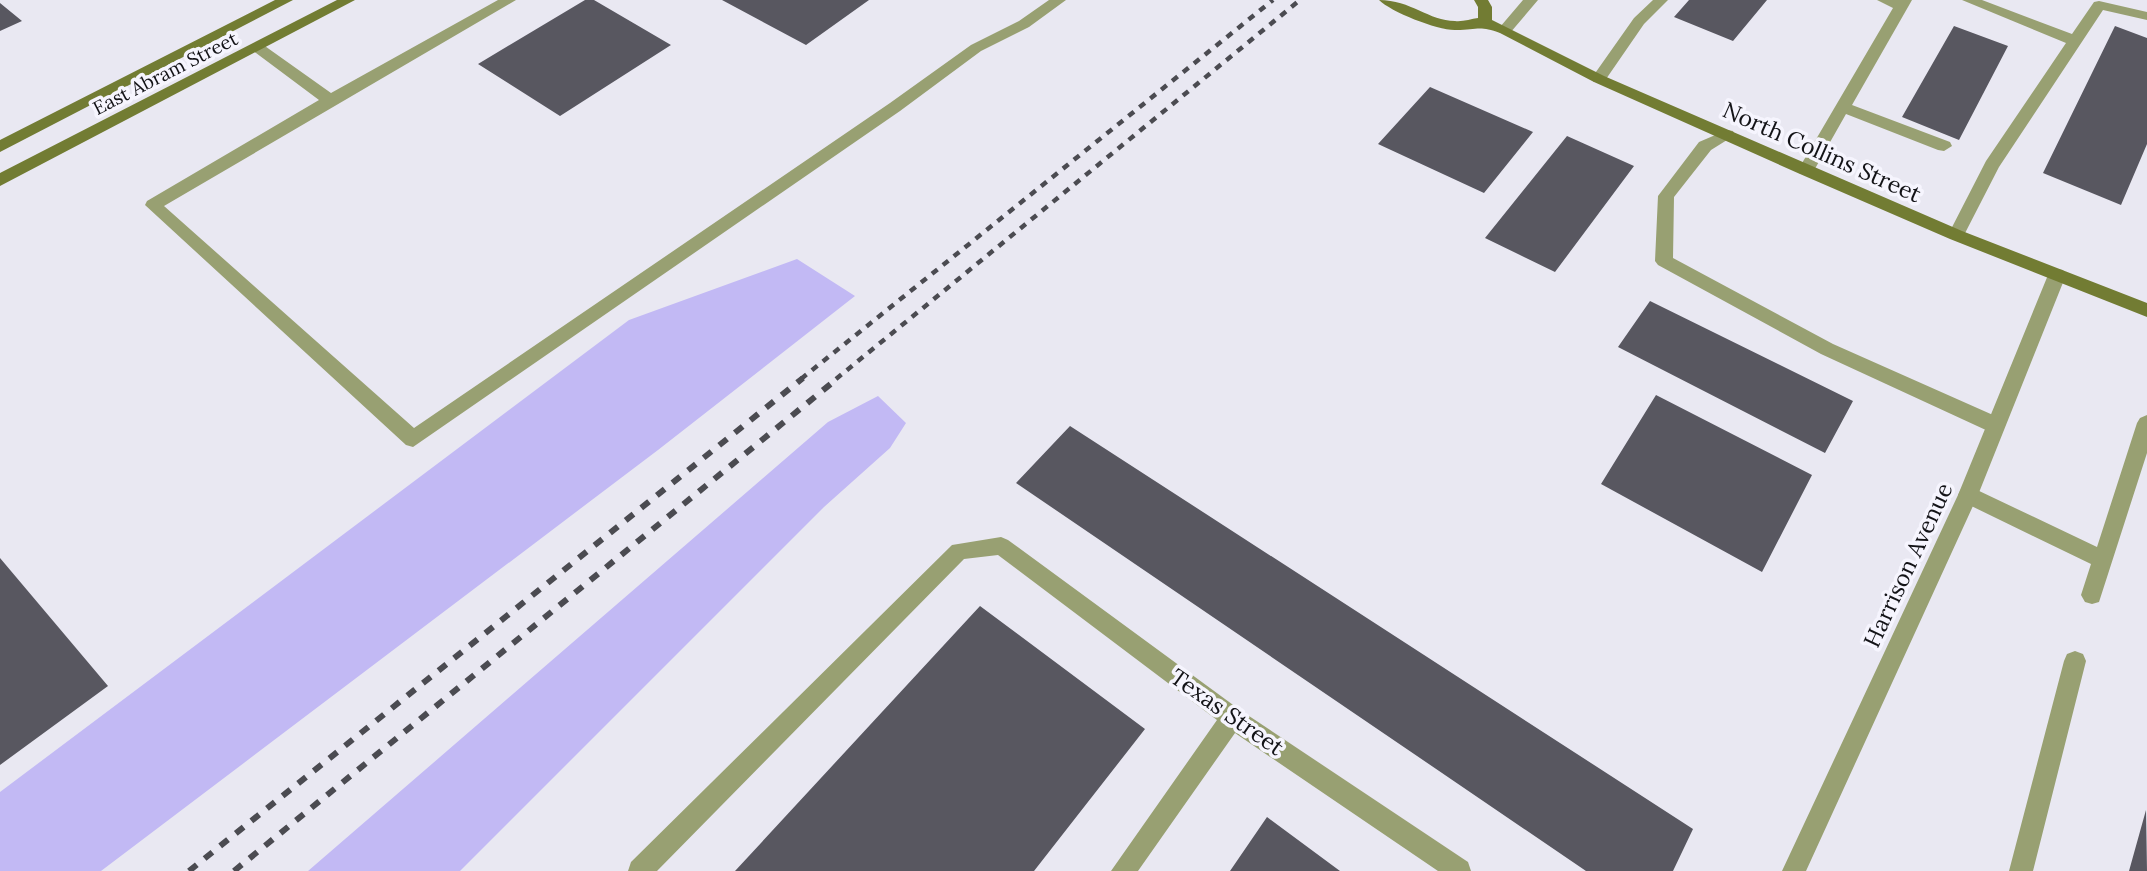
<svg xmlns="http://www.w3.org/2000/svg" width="2147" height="871" font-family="Lora,serif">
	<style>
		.green { fill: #c2b9f4 }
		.building { fill: #585760 }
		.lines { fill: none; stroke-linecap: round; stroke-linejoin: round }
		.service { fill: #98a072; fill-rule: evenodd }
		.minor { fill: #98a072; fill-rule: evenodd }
		.secondary { fill: #727c33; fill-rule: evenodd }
		.rail-far1 { stroke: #4b4b51; stroke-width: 4.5; stroke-dasharray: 7 7; stroke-linecap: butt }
		.rail { stroke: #4b4b51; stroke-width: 6; stroke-dasharray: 10 10; stroke-linecap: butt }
		.labels { text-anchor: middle; stroke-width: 7; stroke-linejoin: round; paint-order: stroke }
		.far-street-label { font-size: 19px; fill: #131317; stroke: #f6f5fe }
		.street-label { font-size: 23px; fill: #131317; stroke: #f6f5fe }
	</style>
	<rect width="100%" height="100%" fill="#e9e8f2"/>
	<path class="green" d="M 797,259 L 855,296 L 658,450 L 101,871 L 0,871 L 0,792 L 629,320 Z
		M 878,396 L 906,423 L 890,448 L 824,507 L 460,871 L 308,871 L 828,422 Z"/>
	<path class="building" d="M 585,0 L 594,0 L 671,45 L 560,116 L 478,64 Z
		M 722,0 L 869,0 L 806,45 Z
		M 1689,0 L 1767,0 L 1733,41 L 1674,17 Z
		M 0,3 L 22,21 L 0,31 Z
		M 1954,26 L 2008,46 L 1959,140 L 1902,117 Z
		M 2115,26 L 2147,38 L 2147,144 L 2121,205 L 2043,173 Z
		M 1430,87 L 1533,132 L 1484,193 L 1378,144 Z
		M 1567,136 L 1634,166 L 1555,272 L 1485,238 Z
		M 1650,301 L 1853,401 L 1825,453 L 1618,347 Z
		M 1656,395 L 1812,475 L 1762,572 L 1601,484 Z
		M 1070,426 L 1693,829 L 1673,871 L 1586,871 L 1016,483 Z
		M 0,558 L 108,686 L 0,765 Z
		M 980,606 L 1145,729 L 1034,871 L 735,871 Z
		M 2146,810 L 2147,871 L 2129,871 Z
		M 1267,817 L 1340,871 L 1230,871 Z"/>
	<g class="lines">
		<path class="service" d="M 498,0 L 516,0 L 164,206 L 414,428 L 890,103 L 971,45 L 1019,21 L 1049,0 L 1066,0 L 1029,27 L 981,51 L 900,111 L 413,447 L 406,445 L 145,205 L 147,201 L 319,100 L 252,50 L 250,47 L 252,44 L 262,44 L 331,93 Z
			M 1523,0 L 1538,0 L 1510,33 L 1500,33 L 1498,30 L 1500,27 Z
			M 1653,0 L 1668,0 L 1644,24 L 1604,82 L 1594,82 L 1591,79 L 1634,18 Z
			M 1877,0 L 1912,0 L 1852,105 L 1950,142 L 1952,146 L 1944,151 L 1938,150 L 1846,114 L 1812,174 L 1800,174 L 1798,170 L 1893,8 Z
			M 1962,0 L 1982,0 L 2072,34 L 2094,2 L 2099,1 L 2147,12 L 2147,20 L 2103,10 L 1999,167 L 1962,239 L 1956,241 L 1948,235 L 1986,161 L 2066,43 Z
			M 1727,130 L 1733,131 L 1735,135 L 1711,150 L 1674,197 L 1673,258 L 1833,344 L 2002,419 L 2005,425 L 2002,431 L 1995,433 L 1988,431 L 1821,354 L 1658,265 L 1655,261 L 1658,196 L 1699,142 Z
			M 2147,415 L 2147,453 L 2099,602 L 2092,604 L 2085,602 L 2081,595 L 2091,564 L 1961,501 L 1958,495 L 1961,489 L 1968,487 L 1975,489 L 2097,547 L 2137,423 L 2140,418 Z
			M 1001,537 L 1008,540 L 1240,710 L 1468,862 L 1471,871 L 1438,871 L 1235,733 L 1138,871 L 1111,871 L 1217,720 L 998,555 L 964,559 L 657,871 L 628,871 L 631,862 L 952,545 Z
			M 2075,651 L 2083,654 L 2086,661 L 2033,871 L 2009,871 L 2064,661 L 2067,654 Z"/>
		<path class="minor" d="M 2057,269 L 2063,270 L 2066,275 L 1978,495 L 1806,871 L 1782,871 L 1958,495 L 2048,275 L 2051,270 Z"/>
		<path class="secondary" d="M 275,0 L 293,0 L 0,152 L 0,140 Z
			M 337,0 L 355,0 L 0,186 L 0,173 Z
			M 1379,0 C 1411,0 1429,21 1455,21 C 1462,22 1471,19 1478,18 L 1478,7 L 1474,0 L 1488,0 L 1492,7 L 1492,20 L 1604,76 L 1812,166 L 1962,231 L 2147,303 L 2147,317 L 1950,239 L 1800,174 L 1594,82 L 1500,33 C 1479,25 1477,30 1456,30 C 1439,31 1391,12 1379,0 Z"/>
		<path class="rail-far1" d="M 801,379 L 1273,0
			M 836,379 L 1300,0"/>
		<path class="rail" d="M 189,871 L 803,378
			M 234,871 L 838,378"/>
	</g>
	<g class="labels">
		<g class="far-street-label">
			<text transform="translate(165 73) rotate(-27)" y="7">East Abram Street</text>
		</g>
		<g class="street-label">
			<text transform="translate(1822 152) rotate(24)" y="8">North Collins Street</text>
			<text transform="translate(1908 565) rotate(-65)" y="8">Harrison Avenue</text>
			<text transform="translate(1227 712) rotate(35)" y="8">Texas Street</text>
		</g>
	</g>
</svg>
